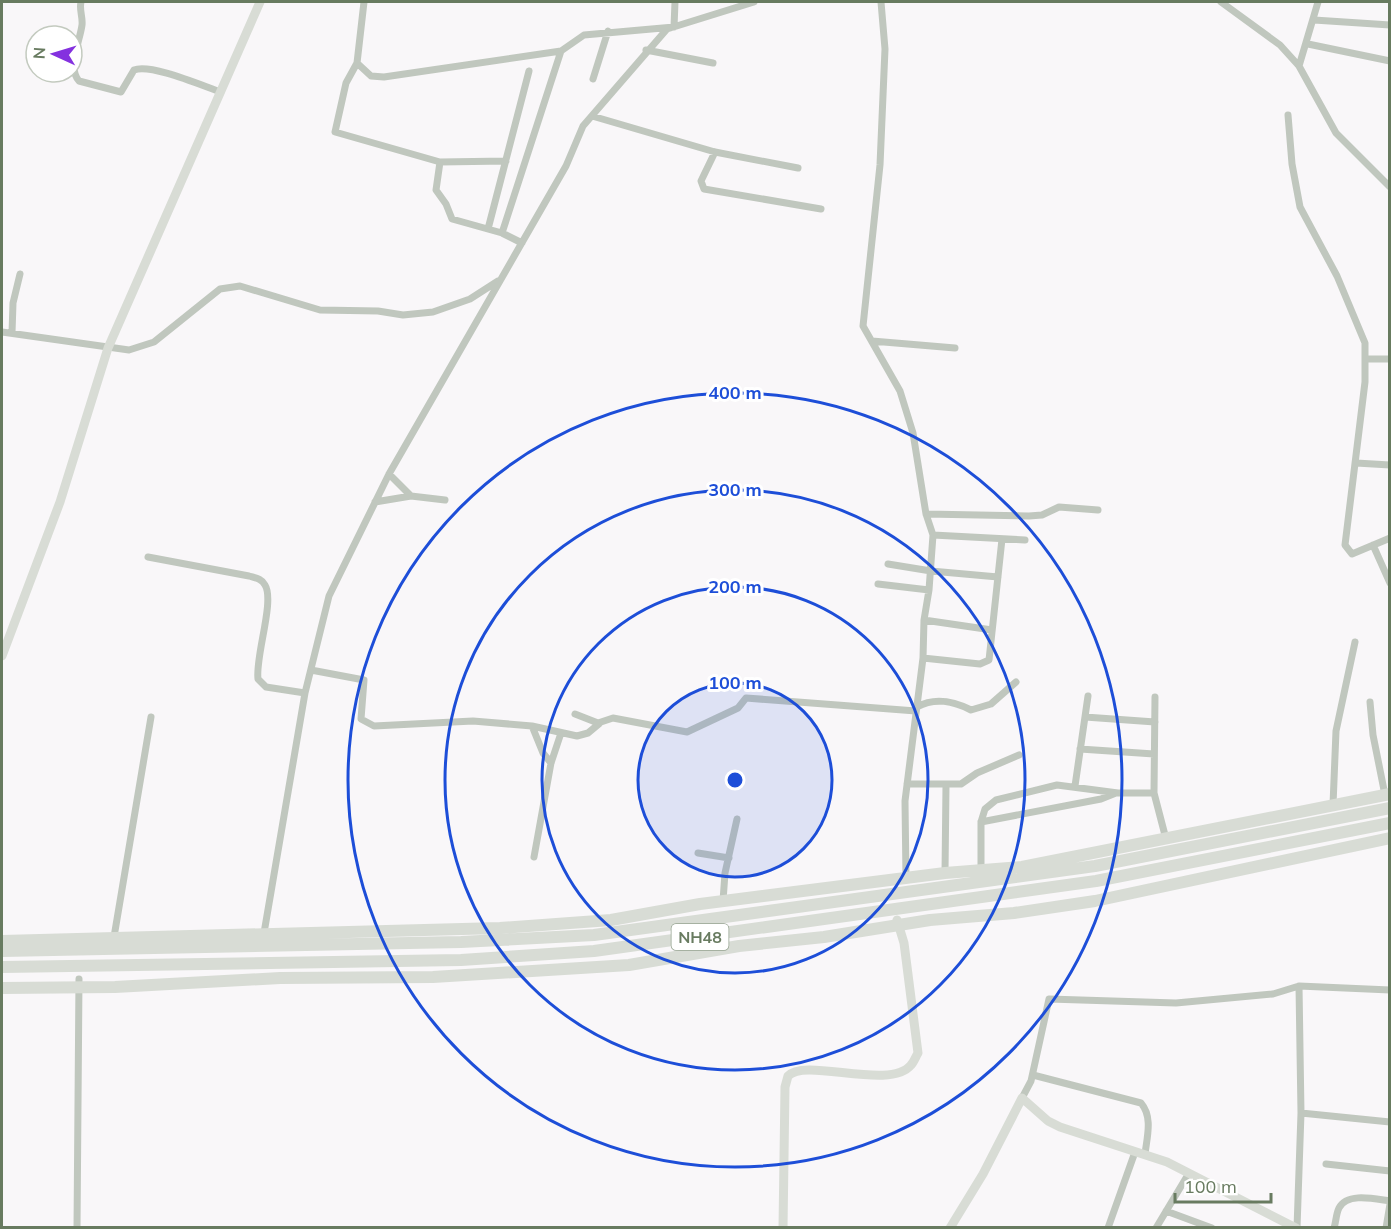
<svg xmlns="http://www.w3.org/2000/svg" width="1391" height="1229" font-family="Mulish,sans-serif">
	<style>
		.lines { fill: none; stroke-linecap: round; stroke-linejoin: round }
		.street { stroke: #c0c7be; stroke-width: 7 }
		.secondary { stroke: #d8dcd5; stroke-width: 9 }
		.highway { stroke: #d8dcd5; stroke-width: 12 }
		.ring { fill: none; stroke: #1d4ed8; stroke-width: 3 }
		.labels { text-anchor: middle; stroke-width: 6; stroke-linejoin: round; paint-order: stroke }
		.shield { fill: #fff; stroke: #95a390; stroke-width: 1.5 }
		.shield-label { font-size: 16px; font-weight: bold; fill: #687b60 }
		.centre { fill: #1d4ed8; stroke: #fff; stroke-width: 3 }
		.ring-label { font-size: 18px; text-anchor: middle; font-weight: bold; fill: #1d4ed8; stroke: #fff; stroke-width: 6; stroke-linejoin: round; paint-order: stroke }
	</style>
	<rect width="100%" height="100%" fill="#f9f7f9"/>
	<g class="lines">
		<path class="street" d="M 81,2 C 79,10 83,17 82,25 C 80,41 67,68 79,81 L 121,92 L 134,70 C 150,63 203,86 221,92
			M 364,2 L 357,63 L 346,83 L 335,132 L 440,162 L 506,161
			M 881,2 L 885,49 L 880,165 L 863,326 L 900,391 L 913,433 L 926,514 L 933,535 L 929,590 L 924,620 L 923,658 L 905,801 L 906,879
			M 1221,2 L 1280,45 L 1299,66 L 1336,133 L 1390,187
			M 1314,20 L 1390,25
			M 1308,44 L 1390,61
			M 646,50 L 713,63
			M 357,63 L 371,76 L 384,77 L 561,51
			M 1299,66 L 1318,2
			M 593,79 L 608,31
			M 1288,115 L 1292,164 L 1300,207 L 1337,276 L 1365,343 L 1365,382 L 1345,545 L 1352,554 L 1390,538
			M 592,116 L 715,152 L 798,168
			M 715,152 L 701,181 L 704,189 L 821,209
			M 440,162 L 436,190 L 446,204 L 452,219 L 502,233 L 522,243
			M 488,229 L 529,71
			M 502,233 L 561,51 L 584,35 L 674,27 L 675,2
			M 2,332 L 129,350 L 154,342 L 220,289 L 240,286 L 320,310 L 378,311 L 403,315 L 433,312 L 470,299 L 498,281
			M 12,333 L 13,303 L 20,274
			M 872,341 L 955,348
			M 1365,359 L 1390,359
			M 1356,463 L 1390,465
			M 389,474 L 411,496
			M 375,502 L 411,496 L 445,500
			M 926,514 L 1029,516 L 1042,515 L 1059,507 L 1098,510
			M 933,535 L 1025,540
			M 1373,545 L 1390,583
			M 148,557 L 249,576 C 256,578 262,579 265,585 C 275,601 255,657 258,679 L 266,687 L 305,693
			M 888,564 L 931,571 L 998,577
			M 878,584 L 929,590
			M 924,620 L 992,630
			M 923,658 L 980,664 L 989,660 L 1002,539
			M 311,670 L 364,680 L 361,719 L 374,726 L 473,721 L 532,726 L 577,736 L 588,733 L 600,723
			M 1155,697 L 1154,793 L 1166,839
			M 1370,702 L 1373,735 L 1385,795
			M 917,707 C 935,697 953,701 971,710 L 991,704 L 1016,682
			M 575,714 L 598,723 L 613,718 L 687,732 L 738,708 L 746,698 L 916,711
			M 1085,717 L 1155,722
			M 532,726 L 543,753 L 551,763
			M 1080,749 L 1154,754
			M 907,784 L 961,784 L 977,773 L 1019,755
			M 1075,786 L 1088,696
			M 1333,805 L 1336,731 L 1355,642
			M 981,822 L 1101,799 L 1116,793
			M 698,853 L 729,858
			M 534,857 L 551,763 L 561,733
			M 981,870 L 981,822 L 985,809 L 996,800 L 1057,785 L 1118,793 L 1154,793
			M 945,873 L 946,785
			M 723,901 L 725,873 L 737,819
			M 264,933 L 305,693 L 329,596 L 389,474 L 566,166 L 583,126 L 667,29 L 754,2
			M 114,937 L 151,717
			M 1033,1075 L 1141,1103 C 1153,1117 1147,1137 1145,1154
			M 1022,1098 L 1031,1081 L 1049,999 L 1176,1003 L 1273,994 L 1299,986 L 1390,990
			M 1301,1113 L 1390,1122
			M 1326,1164 L 1390,1171
			M 1166,1211 L 1212,1228
			M 77,1228 L 79,979
			M 1108,1228 L 1135,1152
			M 1156,1228 L 1189,1173
			M 1297,1228 L 1301,1113 L 1299,986
			M 1334,1228 C 1336,1222 1336,1214 1339,1208 C 1347,1192 1375,1199 1390,1201
			M 1386,1228 L 1390,1204"/>
		<path class="secondary" d="M 2,656 L 60,502 L 108,348 L 260,2
			M 783,1228 L 785,1087 L 788,1076 C 805,1057 890,1091 911,1065 C 914,1062 916,1056 918,1053 L 904,943 L 897,920
			M 950,1228 L 983,1174 L 1022,1098 L 1048,1121 L 1060,1127 L 1167,1162 L 1296,1228"/>
		<path class="highway" d="M 2,941 L 500,928 L 611,920 L 700,904 L 945,873 L 1022,867 L 1390,794
			M 2,951 L 461,942 L 594,935 L 1095,866 L 1390,808
			M 2,967 L 461,960 L 594,951 L 1096,881 L 1390,823
			M 2,988 L 115,987 L 280,978 L 433,977 L 629,965 L 739,946 L 824,937 L 930,920 L 1014,913 L 1095,901 L 1390,838"/>
	</g>
	<circle cx="735" cy="780" r="97" fill="#1d4ed8" fill-opacity=".12"/>
	<g class="ring">
		<circle cx="735" cy="780" r="97"/>
		<circle cx="735" cy="780" r="193"/>
		<circle cx="735" cy="780" r="290"/>
		<circle cx="735" cy="780" r="387"/>
	</g>
	<g class="labels">
		<rect class="shield" x="671.5" y="924" width="57" height="26" rx="4.5"/>
		<g class="shield-label">
			<text x="700" y="943">NH48</text>
		</g>
	</g>
	<circle cx="735" cy="780" r="9" class="centre"/>
	<g class="ring-label">
		<text x="735" y="399">400 m</text>
		<text x="735" y="496">300 m</text>
		<text x="735" y="593">200 m</text>
		<text x="735" y="689">100 m</text>
	</g>
	<rect width="1391" height="1229" fill="none" stroke="#687b60" stroke-width="6"/>
	<g transform="translate(54 54) rotate(274)"><circle r="28" fill="#ffffff" stroke="#c3cabf" stroke-width="1.5"/>
	<path d="M0-4.5L10 22L0 15L-10 22Z" fill="#8431df"/>
	<text y="-9" font-size="16" font-weight="bold" text-anchor="middle" fill="#687b60">N</text>
	</g>
	<path d="M1175 1193v9h96v-9" fill="none" stroke="#687b60" stroke-width="3"/>
	<text x="1184" y="1193" font-size="18" fill="#687b60" stroke="#ffffff" stroke-width="4.5" paint-order="stroke">100 m</text>
</svg>
